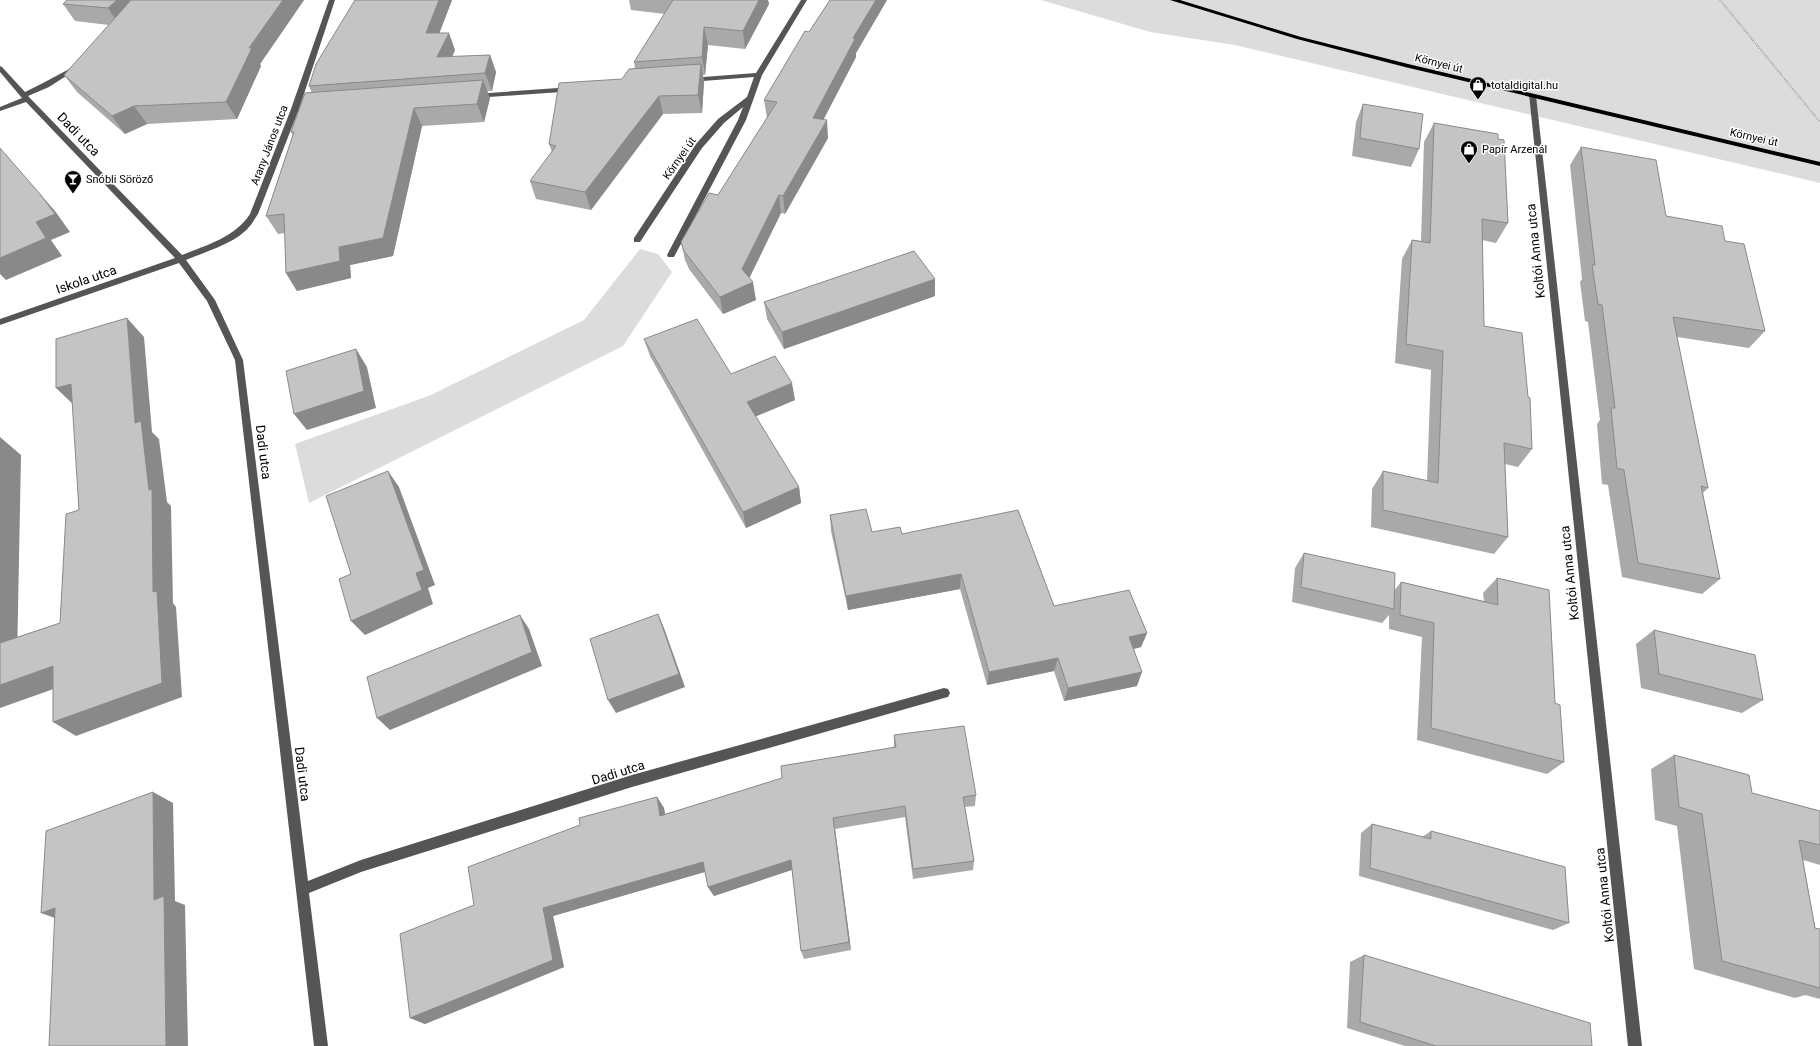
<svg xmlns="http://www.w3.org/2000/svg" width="1820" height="1046" font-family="Roboto,sans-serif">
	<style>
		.green { fill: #dcdcdc }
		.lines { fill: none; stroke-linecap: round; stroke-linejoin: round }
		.major-casing { stroke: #dbdbdb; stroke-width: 2 }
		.path { stroke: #777; stroke-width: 2; stroke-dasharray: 0.5 1.5; stroke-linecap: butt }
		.minor { fill: #555; fill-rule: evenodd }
		.major { fill: #000; fill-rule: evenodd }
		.wall { fill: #a9a9a9 }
		.shaded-wall { fill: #898989 }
		.building { fill: #c4c4c4; stroke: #898989 }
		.labels { text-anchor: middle; stroke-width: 3; stroke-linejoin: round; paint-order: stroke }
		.far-street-label { font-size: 11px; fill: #000; stroke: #fff }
		.far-poi-label { font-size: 11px; fill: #000; stroke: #fff; text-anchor: start }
		.street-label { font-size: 13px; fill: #000; stroke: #fff }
	</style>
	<rect width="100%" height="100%" fill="#fff"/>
	<path class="green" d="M 1041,0 L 1820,0 L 1820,183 L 1235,45 L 1150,32 Z
		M 640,249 L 658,254 L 672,272 L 623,346 L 309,503 L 295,444 L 431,395 L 584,320 Z"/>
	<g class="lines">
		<g class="major-casing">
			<path id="major" d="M 1170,0 L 1180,0 L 1301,37 L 1408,64 L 1820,162 L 1820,166 L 1405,67 L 1297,39 Z"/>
		</g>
		<path class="path" d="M 1720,0 L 1820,122"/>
		<path class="minor" d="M 329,0 L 335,0 L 299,109 L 258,214 C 255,218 253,223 249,227 C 236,243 205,252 186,260 L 215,300 L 243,360 L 308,881 L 361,860 L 632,775 L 944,688 L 948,689 L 950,693 L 948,697 L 944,698 L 632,787 L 361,872 L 309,893 L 328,1046 L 314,1046 L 235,360 L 207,301 L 179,263 L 0,325 L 0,319 L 175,258 L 26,102 L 0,111 L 0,107 L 22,98 L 0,72 L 0,66 L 2,67 L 25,92 L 43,83 L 73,67 L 77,67 L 77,69 L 49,87 L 28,96 L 182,255 C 207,245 235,237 250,214 L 291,109 Z
			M 801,0 L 807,0 L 762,75 L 746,120 L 674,257 L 668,257 L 667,255 L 738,120 L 743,107 L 724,123 L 702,148 L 640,242 L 634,242 L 634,238 L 696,144 L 718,119 L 747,97 L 754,77 L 690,82 L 686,80 L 690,78 L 756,73 Z
			M 572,87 L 575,87 L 575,91 L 475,98 L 471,96 L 475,94 Z
			M 1529,94 L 1536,96 L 1642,1046 L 1628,1046 Z"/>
		<use href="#major" class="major"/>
	</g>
	<path class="wall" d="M 67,0 L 304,0 L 260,64 L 261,66 L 237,119 L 147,124 L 125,134 L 77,92 L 64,75 L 109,25 L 75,21 L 63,4 Z
		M 355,0 L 452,0 L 439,33 L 455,50 L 452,57 L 490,55 L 496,72 L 492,91 L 487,91 L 490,98 L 484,122 L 422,126 L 393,256 L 350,265 L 351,278 L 297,291 L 286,273 L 285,233 L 278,234 L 266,216 L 293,135 L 291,132 L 312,93 L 309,86 Z
		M 629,0 L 768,0 L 769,4 L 745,49 L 708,45 L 705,75 L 703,75 L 704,82 L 702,113 L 663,114 L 591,210 L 536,199 L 530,181 L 552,152 L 549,144 L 622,79 L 635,69 L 634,62 L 665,14 L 631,10 Z
		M 830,0 L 887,0 L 856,53 L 856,57 L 823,120 L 828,138 L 785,214 L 781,213 L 749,278 L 756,300 L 723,314 L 689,269 L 685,260 L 681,242 L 718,195 L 767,118 L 764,100 Z
		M 1363,104 L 1419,149 L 1411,167 L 1352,156 L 1356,122 Z
		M 1434,123 L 1498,139 L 1508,223 L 1496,243 L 1482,240 L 1484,326 L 1532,449 L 1518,467 L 1505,464 L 1508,537 L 1494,554 L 1371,527 L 1372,489 L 1383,471 L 1427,481 L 1431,370 L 1395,363 L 1402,259 L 1412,240 L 1421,241 L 1424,142 Z
		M 1581,147 L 1666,216 L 1725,241 L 1765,331 L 1749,348 L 1677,337 L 1708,488 L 1703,493 L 1720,579 L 1702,594 L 1622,577 L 1608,485 L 1602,484 L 1597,424 L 1600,420 L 1588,322 L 1585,321 L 1580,282 L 1582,279 L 1570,165 Z
		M 935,296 L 784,349 L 767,319 L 764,302 Z
		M 644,339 L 795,400 L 755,416 L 799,487 L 801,503 L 746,528 L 650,356 Z
		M 830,515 L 872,532 L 902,534 L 1054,606 L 1147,633 L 1141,647 L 1134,649 L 1137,686 L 1064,701 L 1054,671 L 987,685 L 960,589 L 848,610 L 831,531 Z
		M 1304,553 L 1394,591 L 1401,582 L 1484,601 L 1483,593 L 1497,578 L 1555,703 L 1564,762 L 1547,774 L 1417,740 L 1422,637 L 1389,629 L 1389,615 L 1382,623 L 1292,602 L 1295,568 Z
		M 1654,630 L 1763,700 L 1742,713 L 1641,688 L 1636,644 Z
		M 894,735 L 976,795 L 975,806 L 965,807 L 974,861 L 973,870 L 913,879 L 905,817 L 835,829 L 851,950 L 804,959 L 801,951 L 792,870 L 714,896 L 708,887 L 705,872 L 553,916 L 564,967 L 425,1024 L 410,1018 L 474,905 L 657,797 L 664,808 L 665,814 L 894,747 Z
		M 1674,755 L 1752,793 L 1820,811 L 1820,865 L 1803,860 L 1815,928 L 1820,929 L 1820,999 L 1805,995 L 1795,998 L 1694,969 L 1677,826 L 1655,820 L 1651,769 Z
		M 1372,824 L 1422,837 L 1431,831 L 1569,923 L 1553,930 L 1359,876 L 1361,833 Z
		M 1364,955 L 1592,1046 L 1405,1046 L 1347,1028 L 1350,962 Z"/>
	<path class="shaded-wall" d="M 117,0 L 147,0 L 120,26 L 108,8 Z
		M 283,0 L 304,0 L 260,64 L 261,66 L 237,119 L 226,102 L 249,48 Z
		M 439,0 L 452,0 L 433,50 L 426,33 Z
		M 759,0 L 768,0 L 769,4 L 745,49 L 743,31 Z
		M 876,0 L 887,0 L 856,53 L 856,57 L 815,136 L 813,118 L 853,38 Z
		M 704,27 L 708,45 L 705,75 L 702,57 Z
		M 449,33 L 455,50 L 444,75 L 437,57 Z
		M 490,55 L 496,72 L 492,91 L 485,73 Z
		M 701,64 L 704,82 L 702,113 L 698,95 Z
		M 483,80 L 490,98 L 484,122 L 477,104 Z
		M 659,96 L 663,114 L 591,210 L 585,192 Z
		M 134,106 L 147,124 L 125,134 L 112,116 Z
		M 414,108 L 422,126 L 393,256 L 350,265 L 351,278 L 297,291 L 286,273 L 339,247 Z
		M 827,120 L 828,138 L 785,214 L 783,196 Z
		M 40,194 L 55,211 L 70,232 L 51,240 L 62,256 L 6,280 L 0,274 L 0,258 L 36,222 Z
		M 779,195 L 781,213 L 746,285 L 753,282 L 756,300 L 723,314 L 720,297 L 742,269 Z
		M 935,279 L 935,296 L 784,349 L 782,332 Z
		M 127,318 L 144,337 L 152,432 L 159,439 L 167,502 L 171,506 L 173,603 L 176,607 L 182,697 L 76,736 L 53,722 L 153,592 L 149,490 L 135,423 Z
		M 356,349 L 367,367 L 376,408 L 307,430 L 294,414 Z
		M 792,383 L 795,400 L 750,419 L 747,402 Z
		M 71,384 L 76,407 L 56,388 Z
		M 0,437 L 21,455 L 17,661 L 0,650 Z
		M 388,471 L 399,487 L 435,585 L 428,588 L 433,604 L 365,635 L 351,621 L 416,573 Z
		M 799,487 L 801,503 L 746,528 L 743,512 Z
		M 961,574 L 960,589 L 848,610 L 846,596 Z
		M 658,614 L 664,628 L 685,687 L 616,713 L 608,700 Z
		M 520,615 L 529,629 L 542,666 L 390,730 L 377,718 Z
		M 1147,633 L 1141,647 L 1124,651 L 1129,637 Z
		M 1058,658 L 1054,671 L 987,685 L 989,672 Z
		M 53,666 L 76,681 L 0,708 L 0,685 Z
		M 1142,672 L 1137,686 L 1064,701 L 1068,688 Z
		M 153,792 L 173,803 L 175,901 L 185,905 L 188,1046 L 166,1046 L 154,900 Z
		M 657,797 L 664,808 L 667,826 L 660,816 Z
		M 833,818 L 835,829 L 851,950 L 849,942 Z
		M 791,860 L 794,869 L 714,896 L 708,887 Z
		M 703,862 L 708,871 L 553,916 L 564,967 L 425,1024 L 410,1018 L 543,908 Z
		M 55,908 L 66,922 L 41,913 Z"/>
	<path class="building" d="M 67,0 L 117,0 L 108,8 L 63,4 Z
		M 131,0 L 283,0 L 249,48 L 252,48 L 226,102 L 134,106 L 112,116 L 64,75 Z
		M 355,0 L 439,0 L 426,33 L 449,33 L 437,57 L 490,55 L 485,73 L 309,86 L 316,64 Z
		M 673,0 L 759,0 L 743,31 L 704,27 L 702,57 L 634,62 Z
		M 830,0 L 876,0 L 853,38 L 855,39 L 813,118 L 827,120 L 783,196 L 779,195 L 742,269 L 753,282 L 720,297 L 684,251 L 681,242 L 709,193 L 718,195 L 777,102 L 764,100 L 805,31 L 809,32 Z
		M 701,64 L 698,95 L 659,96 L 585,192 L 530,181 L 556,146 L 549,144 L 559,83 L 622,79 L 629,69 Z
		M 483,80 L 477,104 L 414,108 L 383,238 L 339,247 L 340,261 L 286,273 L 284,214 L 266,216 L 294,132 L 291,132 L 305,93 Z
		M 1363,104 L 1423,114 L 1419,149 L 1360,138 Z
		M 1434,123 L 1498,134 L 1498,139 L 1504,140 L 1508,223 L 1482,219 L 1484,326 L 1522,333 L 1528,397 L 1530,398 L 1532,449 L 1504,443 L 1508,537 L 1383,510 L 1383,471 L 1438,483 L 1443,351 L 1406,344 L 1412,240 L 1430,243 Z
		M 1581,147 L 1656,160 L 1666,216 L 1722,226 L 1725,241 L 1744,244 L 1765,331 L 1673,317 L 1708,488 L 1701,486 L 1720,579 L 1638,563 L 1624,470 L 1617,468 L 1611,408 L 1615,408 L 1602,305 L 1598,304 L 1592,265 L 1595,265 Z
		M 0,148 L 40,194 L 55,214 L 36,222 L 46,238 L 0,258 Z
		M 914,251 L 935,279 L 782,332 L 764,302 Z
		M 127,318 L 135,423 L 141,421 L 149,490 L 152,489 L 153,592 L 157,591 L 162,683 L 53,722 L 53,666 L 0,685 L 0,643 L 60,623 L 66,514 L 79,510 L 71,384 L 56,388 L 56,339 Z
		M 697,319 L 731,374 L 775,356 L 792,383 L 747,402 L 799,487 L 743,512 L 644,339 Z
		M 356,349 L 364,391 L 294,414 L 286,371 Z
		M 388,471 L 424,570 L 416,573 L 422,590 L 351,621 L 339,579 L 351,574 L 326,496 Z
		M 866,509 L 872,532 L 900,527 L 902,534 L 1018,510 L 1054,606 L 1129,590 L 1147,633 L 1129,637 L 1142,672 L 1068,688 L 1058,658 L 989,672 L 961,574 L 846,596 L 830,515 Z
		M 1304,553 L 1395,573 L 1394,609 L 1301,587 Z
		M 1497,578 L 1549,590 L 1555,703 L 1560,705 L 1564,762 L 1431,728 L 1434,623 L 1400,615 L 1401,582 L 1498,605 Z
		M 658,614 L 679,674 L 608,700 L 590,639 Z
		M 520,615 L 532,652 L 377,718 L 367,677 Z
		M 1654,630 L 1755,655 L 1763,700 L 1659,674 Z
		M 964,726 L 976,795 L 963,797 L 974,861 L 913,869 L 905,806 L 833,818 L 849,942 L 801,951 L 791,860 L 708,887 L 703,862 L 543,908 L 553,960 L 410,1018 L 400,934 L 474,905 L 468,867 L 580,825 L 579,818 L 657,797 L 660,816 L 782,778 L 781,766 L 896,747 L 894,735 Z
		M 1674,755 L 1749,775 L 1752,793 L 1820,811 L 1820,845 L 1799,840 L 1815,928 L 1820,929 L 1820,988 L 1722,961 L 1702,814 L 1679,807 Z
		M 153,792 L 154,900 L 164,896 L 166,1046 L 49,1046 L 55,908 L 41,913 L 46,831 Z
		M 1372,824 L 1431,839 L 1431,831 L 1565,867 L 1569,923 L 1370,868 Z
		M 1364,955 L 1590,1023 L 1592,1046 L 1436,1046 L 1360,1022 Z"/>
	<defs>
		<g id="shop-pin" transform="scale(0.9)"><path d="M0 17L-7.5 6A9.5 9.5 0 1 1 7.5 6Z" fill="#000" stroke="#fff"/><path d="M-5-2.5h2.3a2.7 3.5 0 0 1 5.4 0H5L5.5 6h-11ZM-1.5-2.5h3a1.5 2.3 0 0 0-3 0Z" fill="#fff"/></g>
		<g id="bar-pin" transform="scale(0.9)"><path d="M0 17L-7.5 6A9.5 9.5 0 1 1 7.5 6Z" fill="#000" stroke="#fff"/><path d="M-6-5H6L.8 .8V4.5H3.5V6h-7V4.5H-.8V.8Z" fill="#fff"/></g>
	</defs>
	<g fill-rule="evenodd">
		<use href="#shop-pin" x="1478" y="85"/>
		<use href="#shop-pin" x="1469" y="149"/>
		<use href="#bar-pin" x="73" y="179"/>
	</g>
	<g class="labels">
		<g class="far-street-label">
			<text transform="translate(1439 63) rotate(14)" y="4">Környei út</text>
			<text transform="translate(1754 137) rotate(13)" y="4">Környei út</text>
			<text transform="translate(269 145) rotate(-69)" y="4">Arany János utca</text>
			<text transform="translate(679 158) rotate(-55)" y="4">Környei út</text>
		</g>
		<g class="far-poi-label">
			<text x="1491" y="89">totaldigital.hu</text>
			<text x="1482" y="153">Papír Arzenál</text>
			<text x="86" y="183">Snóbli Söröző</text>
		</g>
		<g class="street-label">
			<text transform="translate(79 134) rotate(46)" y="5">Dadi utca</text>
			<text transform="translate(1535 251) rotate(-96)" y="5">Koltói Anna utca</text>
			<text transform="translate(86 279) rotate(-19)" y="5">Iskola utca</text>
			<text transform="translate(264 452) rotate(83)" y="5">Dadi utca</text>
			<text transform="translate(1569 573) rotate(-96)" y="5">Koltói Anna utca</text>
			<text transform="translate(618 772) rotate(-17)" y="5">Dadi utca</text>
			<text transform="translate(303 774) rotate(83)" y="5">Dadi utca</text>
			<text transform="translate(1604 895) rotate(-96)" y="5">Koltói Anna utca</text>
		</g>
	</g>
</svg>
